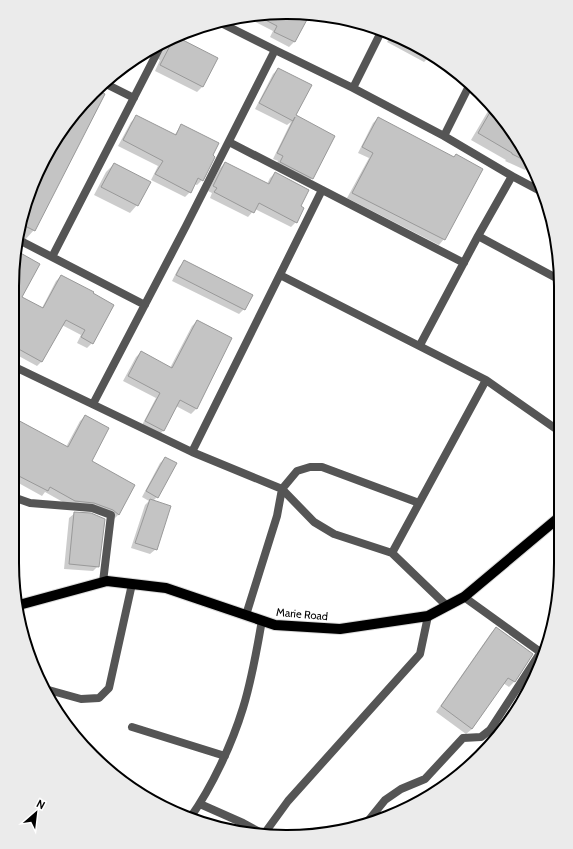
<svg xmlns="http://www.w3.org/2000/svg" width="573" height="849" font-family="Cabin,sans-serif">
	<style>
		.shadow { fill: #0003 }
		.building { fill: #c4c4c4; stroke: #999 }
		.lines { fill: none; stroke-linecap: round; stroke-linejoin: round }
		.primary-casing { stroke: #dbdbdb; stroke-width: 12 }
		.minor { stroke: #555; stroke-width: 8 }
		.primary { stroke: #000; stroke-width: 10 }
		.labels { text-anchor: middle; stroke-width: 3.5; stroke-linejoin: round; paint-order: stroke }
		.street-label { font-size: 11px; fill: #000; stroke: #fff }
		.rim { fill: none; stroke: #000; stroke-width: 2 }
	</style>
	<rect width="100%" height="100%" fill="#fff"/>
	<path class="shadow" d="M 286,12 L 309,14 L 294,42 L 289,47 L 270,37 L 273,31 L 244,16 Z
		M 392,33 L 431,54 L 429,57 L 424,62 L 387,42 Z
		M 174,37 L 216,58 L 203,86 L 197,92 L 155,71 L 160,60 L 158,59 L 159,45 Z
		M 278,69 L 295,115 L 312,178 L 307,184 L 275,167 L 278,161 L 273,159 L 291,122 L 287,125 L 255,109 L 273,74 Z
		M 95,90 L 34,230 L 24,241 L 17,237 L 17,233 L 40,165 Z
		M 491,106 L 515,134 L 531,164 L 525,170 L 505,161 L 506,160 L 471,140 Z
		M 136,117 L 174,136 L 181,125 L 211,156 L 202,180 L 197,185 L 194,184 L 190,192 L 185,197 L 151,180 L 158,166 L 118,146 L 131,122 Z
		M 378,118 L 444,239 L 439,245 L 347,198 L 369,158 L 358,153 L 373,123 Z
		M 225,163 L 267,184 L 270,178 L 275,173 L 296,222 L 291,227 L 255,209 L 248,217 L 210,198 L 212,193 L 208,191 L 220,168 Z
		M 114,164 L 137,205 L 130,213 L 94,195 L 106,172 Z
		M 17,253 L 18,253 L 21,297 L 42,308 L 56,281 L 61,276 L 92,343 L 87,348 L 77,343 L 81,335 L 62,325 L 42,361 L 37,366 L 15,354 Z
		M 184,262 L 244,309 L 239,314 L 172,281 L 179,267 Z
		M 197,321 L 231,338 L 196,409 L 191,414 L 176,406 L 163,431 L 158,436 L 141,427 L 156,398 L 123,381 L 136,357 L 141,352 L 170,368 L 192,326 Z
		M 85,416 L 91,461 L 134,486 L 118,515 L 113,520 L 108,515 L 70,506 L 45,492 L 42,496 L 13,480 L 14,419 L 66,447 L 80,421 Z
		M 165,458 L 157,497 L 153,501 L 156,549 L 150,554 L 131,548 L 145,505 L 149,501 L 142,497 L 160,463 Z
		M 75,513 L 98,566 L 93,571 L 64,569 L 69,518 Z
		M 496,628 L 532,654 L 514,682 L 509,687 L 503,683 L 472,729 L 466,734 L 436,712 L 491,633 Z
		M 539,664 L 533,684 L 524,696 L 519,694 Z"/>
	<path class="building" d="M 286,12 L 310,14 L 295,42 L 274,32 L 277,26 L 256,15 Z
		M 175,36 L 218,58 L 203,87 L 160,65 Z
		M 278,68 L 312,85 L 296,115 L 335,136 L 313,179 L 280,162 L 283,156 L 277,153 L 295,117 L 293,121 L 259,103 Z
		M 96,89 L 105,94 L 35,231 L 21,224 L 40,165 L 92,93 Z
		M 493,107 L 515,134 L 530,163 L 512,154 L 512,153 L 478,133 Z
		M 136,115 L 176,135 L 181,124 L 219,143 L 213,155 L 215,157 L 203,181 L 198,178 L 191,193 L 155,174 L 163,161 L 123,140 Z
		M 378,117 L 454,157 L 456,154 L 483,169 L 445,240 L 352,193 L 373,153 L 362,147 Z
		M 225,162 L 269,184 L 275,172 L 309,190 L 301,206 L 304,208 L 297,223 L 259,203 L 254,213 L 214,192 L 217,188 L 213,186 Z
		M 114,163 L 151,182 L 138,206 L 101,187 Z
		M 17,251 L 40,264 L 22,297 L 43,308 L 61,275 L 94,292 L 93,293 L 114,305 L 93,344 L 81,337 L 85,330 L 66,320 L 42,362 L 15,347 Z
		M 184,260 L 253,295 L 245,310 L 176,275 Z
		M 197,320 L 232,338 L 197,409 L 180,400 L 164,431 L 145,421 L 160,393 L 128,376 L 141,351 L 172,368 Z
		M 85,415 L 109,428 L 92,461 L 135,485 L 119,515 L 113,510 L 94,503 L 75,501 L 50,487 L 48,491 L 13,473 L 14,418 L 68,447 Z
		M 165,457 L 177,463 L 158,498 L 146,491 Z
		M 150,499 L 171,506 L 157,550 L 135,543 Z
		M 74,512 L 91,513 L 105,519 L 99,567 L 69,564 Z
		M 496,627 L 533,654 L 515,682 L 508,678 L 472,729 L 441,706 Z
		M 539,664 L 533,684 L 528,691 L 524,688 Z"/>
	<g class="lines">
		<g class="primary-casing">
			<path id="primary" d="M 19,605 L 107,581 L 166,588 L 275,625 L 340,629 L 428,616 L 464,597 L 557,519"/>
		</g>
		<path class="minor" d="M 219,22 L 275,50
			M 104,83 L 134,98
			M 353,88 L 382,30
			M 444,136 L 470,84
			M 229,142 L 464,263
			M 512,176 L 544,193
			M 478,236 L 560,280
			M 17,239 L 145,305
			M 52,257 L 162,43
			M 280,275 L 486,380 L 559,431
			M 15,367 L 192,452 L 282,489 L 314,522 L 334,534 L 392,553 L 447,606
			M 93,404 L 186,226 L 275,50 L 353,88 L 444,136 L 512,176 L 478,236 L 420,345
			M 192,452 L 322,190
			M 13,497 L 30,503 L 92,508 L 111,515 L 103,582
			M 392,553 L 486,380
			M 464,597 L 543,654
			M 246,615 L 277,516 L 282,489 L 297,471 L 310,467 L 322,467 L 419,503
			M 45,689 L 81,699 L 99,698 L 109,688 L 132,584
			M 132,727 L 225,756
			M 200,804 L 243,823 L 267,836
			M 190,818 C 212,787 232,744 243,708 C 252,679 257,649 262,620
			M 368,821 L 385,800 L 401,789 L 425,779 L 463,738 L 481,737 L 490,730 L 546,644
			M 264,834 L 288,801 L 420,654 L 428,616"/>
		<use href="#primary" class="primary"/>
	</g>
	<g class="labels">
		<g class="street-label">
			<text transform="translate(302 614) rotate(5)" y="4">Marie Road</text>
		</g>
	</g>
	<path d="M0 0H573V849H0ZM286 19H287A267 267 0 0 1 554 286V563A267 267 0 0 1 287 830H286A267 267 0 0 1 19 563V286A267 267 0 0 1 286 19Z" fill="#ebebeb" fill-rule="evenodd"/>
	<path class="rim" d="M286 19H287A267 267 0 0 1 554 286V563A267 267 0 0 1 287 830H286A267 267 0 0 1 19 563V286A267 267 0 0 1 286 19Z"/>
	<g transform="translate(36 813) rotate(28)" stroke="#ffffff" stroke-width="3" paint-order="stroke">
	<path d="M0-3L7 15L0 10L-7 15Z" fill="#000000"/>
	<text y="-6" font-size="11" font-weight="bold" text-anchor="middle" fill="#000000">N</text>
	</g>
</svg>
